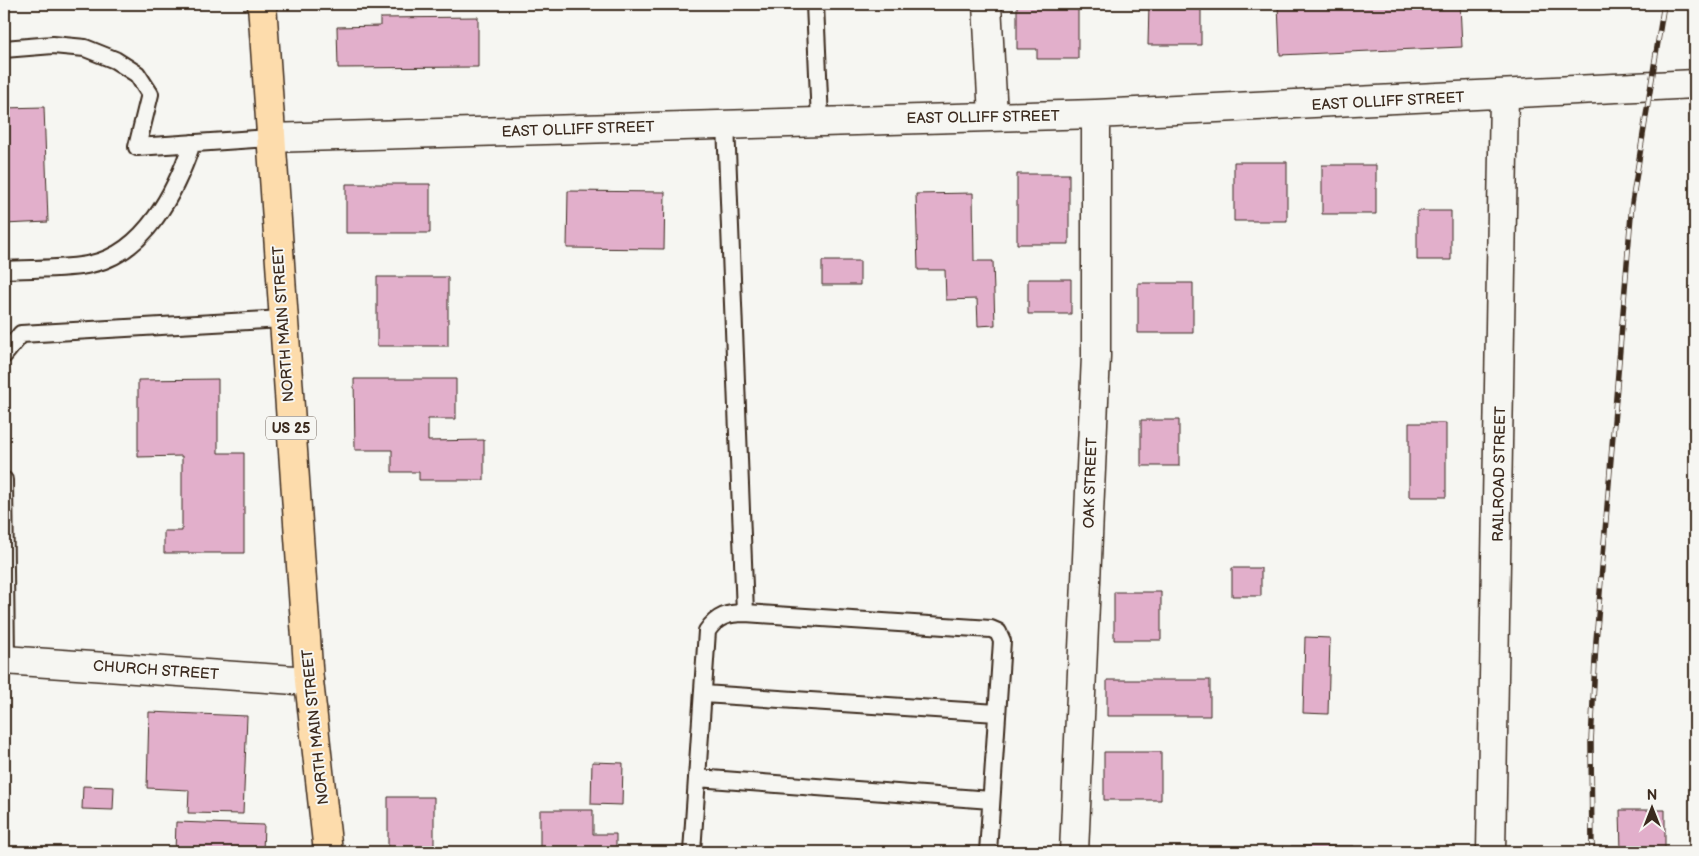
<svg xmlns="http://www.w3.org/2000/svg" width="1699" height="856" font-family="'Balsamiq Sans',sans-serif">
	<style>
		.building { fill: #e2afcb; stroke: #3b2a1e }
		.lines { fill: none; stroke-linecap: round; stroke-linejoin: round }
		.service-casing { stroke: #3b2a1e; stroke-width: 20 }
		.minor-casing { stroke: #3b2a1e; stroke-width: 31 }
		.primary-casing { stroke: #3b2a1e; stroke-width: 31 }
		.service { stroke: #f6f6f2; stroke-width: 16 }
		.minor { stroke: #f6f6f2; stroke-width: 28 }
		.primary { stroke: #fddcac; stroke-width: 28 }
		.rail-casing { stroke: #3b2a1e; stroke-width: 5.5 }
		.rail { stroke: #f6f6f2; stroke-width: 4; stroke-dasharray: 11; stroke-linecap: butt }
		.labels { text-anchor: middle; stroke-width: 4; stroke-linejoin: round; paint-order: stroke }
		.shield { fill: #f6f6f2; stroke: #73675e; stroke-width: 1 }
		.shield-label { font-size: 14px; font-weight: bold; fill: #3b2a1e }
		.street-label { font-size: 15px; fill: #3b2a1e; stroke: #f6f6f2 }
	</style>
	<rect width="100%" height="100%" fill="#f6f6f2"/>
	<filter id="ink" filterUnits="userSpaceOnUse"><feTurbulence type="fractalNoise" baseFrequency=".02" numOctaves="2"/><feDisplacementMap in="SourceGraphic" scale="10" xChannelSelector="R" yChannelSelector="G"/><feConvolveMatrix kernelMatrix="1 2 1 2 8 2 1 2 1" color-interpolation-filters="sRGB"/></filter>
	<g filter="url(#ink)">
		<path class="building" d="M 1017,4 L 1078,4 L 1078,59 L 1037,59 L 1037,49 L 1017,49 Z
			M 1149,4 L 1201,4 L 1201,45 L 1148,45 Z
			M 1278,4 L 1460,4 L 1462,47 L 1280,55 Z
			M 478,17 L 478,67 L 338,68 L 337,27 L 380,26 L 380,18 Z
			M 44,107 L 48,222 L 4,224 L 4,108 Z
			M 1234,162 L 1287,162 L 1287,221 L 1234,221 Z
			M 1322,165 L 1376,165 L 1376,214 L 1322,214 Z
			M 1017,174 L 1069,174 L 1069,244 L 1017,244 Z
			M 346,184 L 430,184 L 430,233 L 346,233 Z
			M 568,191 L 665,192 L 664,249 L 567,248 Z
			M 973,193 L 974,261 L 993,261 L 995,325 L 978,326 L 977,299 L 946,300 L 945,270 L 918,270 L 916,194 Z
			M 1417,211 L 1451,211 L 1451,260 L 1417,260 Z
			M 822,261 L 860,261 L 860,285 L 822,285 Z
			M 377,277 L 448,277 L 448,346 L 377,346 Z
			M 1028,279 L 1071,279 L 1071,314 L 1028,314 Z
			M 1138,283 L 1193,283 L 1193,333 L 1138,333 Z
			M 218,379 L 218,453 L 244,453 L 244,553 L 164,553 L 164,531 L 182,531 L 182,456 L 138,457 L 138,380 Z
			M 354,379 L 456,379 L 456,419 L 428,419 L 428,441 L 484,440 L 484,480 L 419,480 L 419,472 L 392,472 L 392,450 L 355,450 Z
			M 1141,420 L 1179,420 L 1179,466 L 1141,466 Z
			M 1409,423 L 1446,423 L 1446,497 L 1409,497 Z
			M 1232,568 L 1261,568 L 1261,596 L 1232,596 Z
			M 1114,592 L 1161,592 L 1161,640 L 1114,640 Z
			M 1305,637 L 1330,638 L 1328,714 L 1303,713 Z
			M 1107,680 L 1210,680 L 1210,716 L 1107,716 Z
			M 149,712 L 247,716 L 243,814 L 188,813 L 189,790 L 147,788 Z
			M 1104,752 L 1161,752 L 1161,800 L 1104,800 Z
			M 592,762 L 623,763 L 622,805 L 591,804 Z
			M 83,786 L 114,787 L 113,810 L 82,809 Z
			M 388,797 L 434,797 L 434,852 L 388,852 Z
			M 540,810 L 593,810 L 593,834 L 616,834 L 616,852 L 540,852 Z
			M 1620,810 L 1665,810 L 1665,852 L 1621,852 Z
			M 176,822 L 264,825 L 263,852 L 175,852 Z
			M 1291,846 L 1354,846 L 1354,852 L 1291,852 Z"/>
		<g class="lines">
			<g class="service-casing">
				<path id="service" d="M 815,4 L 820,121
					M 4,49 L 53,45 L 85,48 L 115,60 L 137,74 L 150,94 L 137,147 L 270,138
					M 4,270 C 30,268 66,270 91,264 C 145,253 176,191 192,143
					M 4,355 L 21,334 L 283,319
					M 4,480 L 6,660
					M 745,613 L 991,629 L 998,632 L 1002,641 L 988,852
					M 703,694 L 997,713
					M 697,778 L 991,800
					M 692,852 L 707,631 C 717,616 728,613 745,613 L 726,124"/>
			</g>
			<g class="minor-casing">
				<path id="minor" d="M 987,4 L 993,116
					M 270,138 L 1096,114 L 1695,84
					M 4,660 L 309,681
					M 1074,852 L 1096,356 L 1096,114
					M 1491,852 L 1504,95"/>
			</g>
			<g class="primary-casing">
				<path id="primary" d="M 262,4 L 309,681 L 328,852"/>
			</g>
			<use href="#service" class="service"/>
			<use href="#minor" class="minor"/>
			<use href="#primary" class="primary"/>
			<g class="rail-casing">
				<path id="rail" d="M 1592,852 L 1591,742 L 1596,641 L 1632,203 L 1664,4"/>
			</g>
			<use href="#rail" class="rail"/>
		</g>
	</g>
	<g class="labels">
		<rect class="shield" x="266" y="416.5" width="50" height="23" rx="4"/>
		<g class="shield-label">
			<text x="291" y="433">US 25</text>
		</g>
		<g class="street-label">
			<text transform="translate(1388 101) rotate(-3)" y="5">EAST OLLIFF STREET</text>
			<text transform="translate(983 117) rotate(-1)" y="5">EAST OLLIFF STREET</text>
			<text transform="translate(578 129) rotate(-2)" y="5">EAST OLLIFF STREET</text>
			<text transform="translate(283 324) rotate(-94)" y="5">NORTH MAIN STREET</text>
			<text transform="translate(1499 474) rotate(-89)" y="5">RAILROAD STREET</text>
			<text transform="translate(1090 483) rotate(-88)" y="5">OAK STREET</text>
			<text transform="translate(156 670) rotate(4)" y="5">CHURCH STREET</text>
			<text transform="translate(315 727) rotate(-96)" y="5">NORTH MAIN STREET</text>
		</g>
	</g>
	<rect width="1699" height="856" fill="none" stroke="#f6f6f2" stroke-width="20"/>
	<rect x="10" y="10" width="1679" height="836" fill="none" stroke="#3b2a1e" stroke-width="2" filter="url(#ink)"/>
	<g transform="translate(1652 808)" stroke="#f6f6f2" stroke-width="4" paint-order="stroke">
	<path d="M0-4L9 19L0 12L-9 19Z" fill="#3b2a1e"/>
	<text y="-8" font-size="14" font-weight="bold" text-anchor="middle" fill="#3b2a1e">N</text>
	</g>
</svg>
